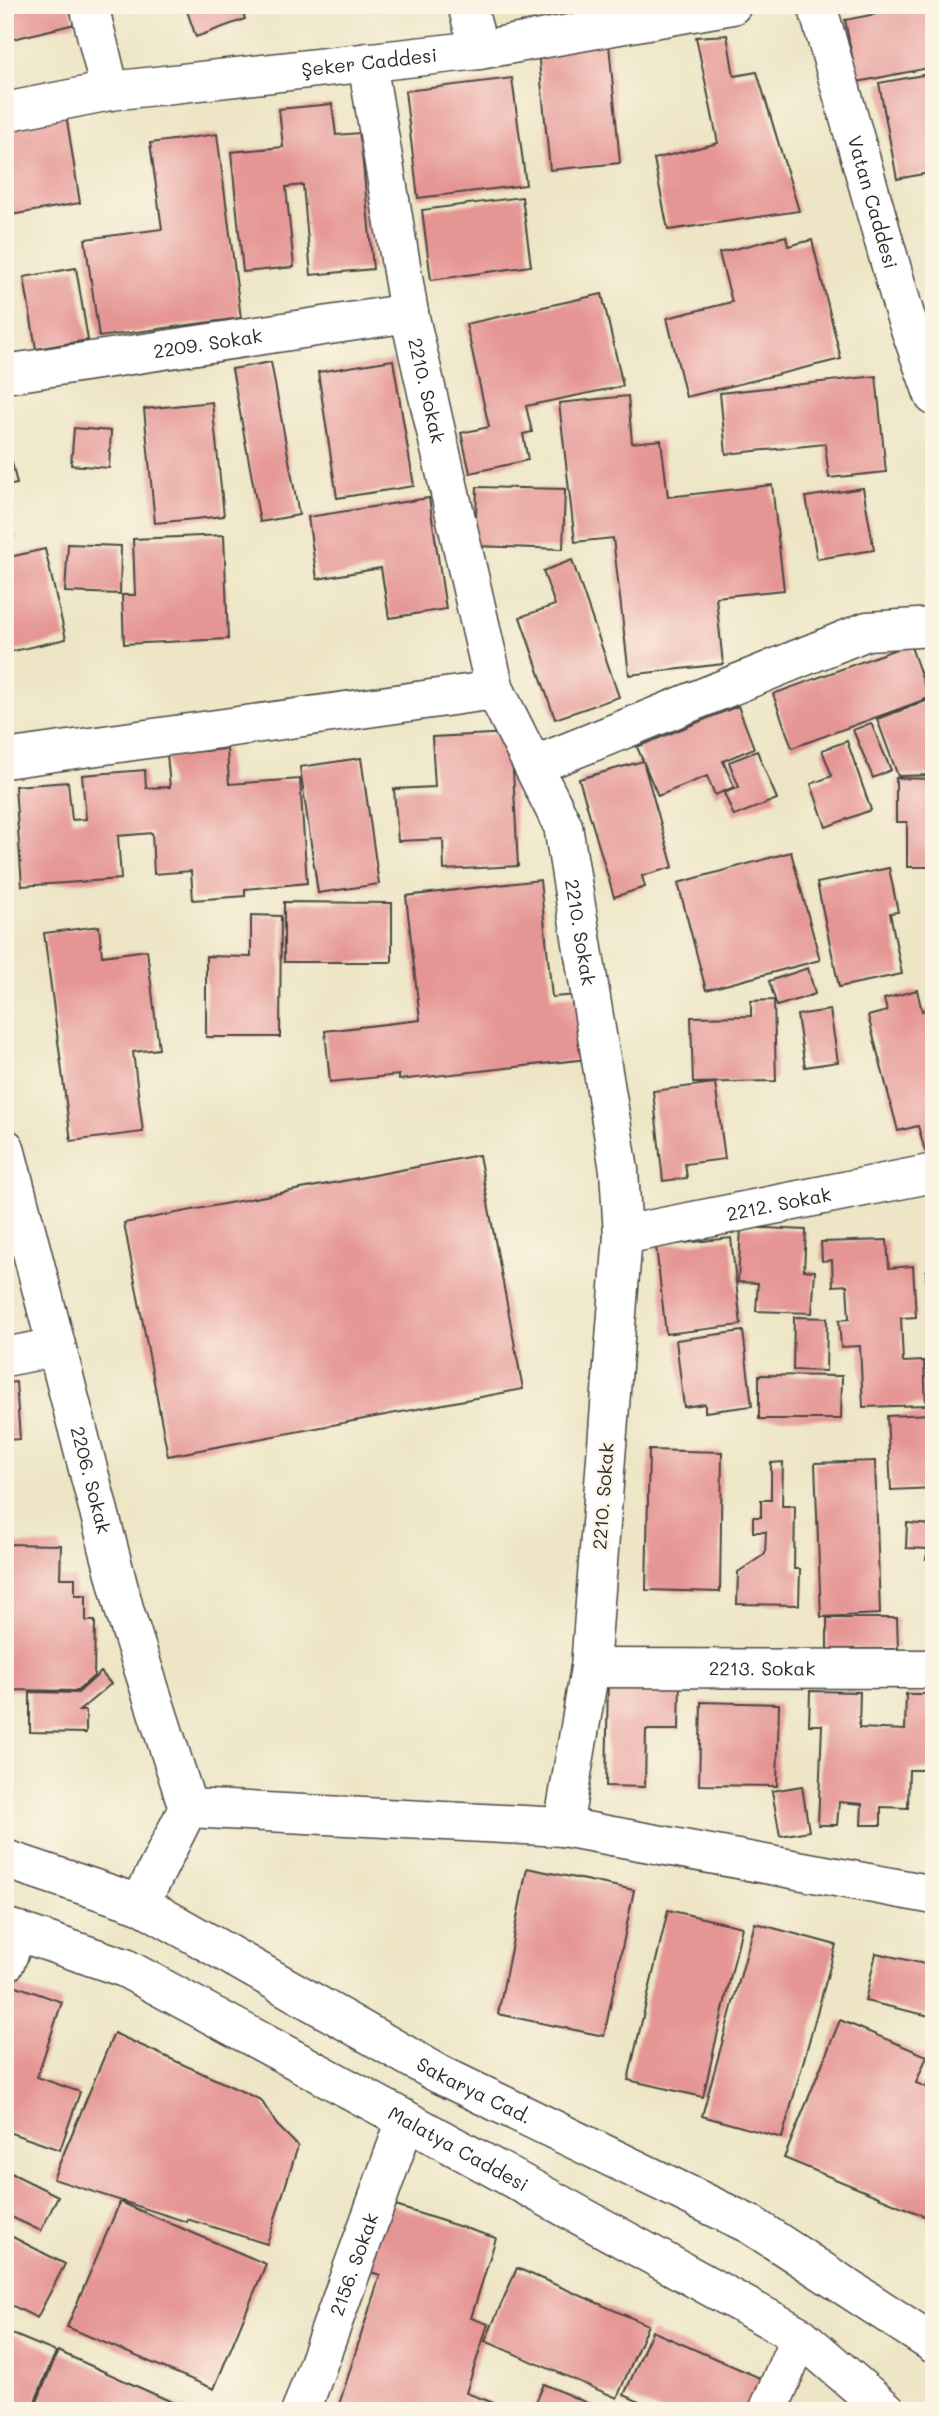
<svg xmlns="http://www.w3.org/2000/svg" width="939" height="2416" font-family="Mali,sans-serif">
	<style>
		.building { fill: #e59594 }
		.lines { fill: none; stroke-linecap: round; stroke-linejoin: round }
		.street-casing { stroke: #484742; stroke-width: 41 }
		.secondary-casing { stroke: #484742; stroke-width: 41 }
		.primary-casing { stroke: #484742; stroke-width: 41 }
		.street { stroke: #fff; stroke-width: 38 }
		.secondary { stroke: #fff; stroke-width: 38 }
		.primary { stroke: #fff; stroke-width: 38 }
		.labels { text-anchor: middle; stroke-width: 5; stroke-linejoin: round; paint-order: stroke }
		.street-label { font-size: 19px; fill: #2b2b2b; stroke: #fcf5e5 }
	</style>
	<rect width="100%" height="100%" fill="#fcf5e5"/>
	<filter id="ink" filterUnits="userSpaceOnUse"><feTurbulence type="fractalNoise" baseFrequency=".0143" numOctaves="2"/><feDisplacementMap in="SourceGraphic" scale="14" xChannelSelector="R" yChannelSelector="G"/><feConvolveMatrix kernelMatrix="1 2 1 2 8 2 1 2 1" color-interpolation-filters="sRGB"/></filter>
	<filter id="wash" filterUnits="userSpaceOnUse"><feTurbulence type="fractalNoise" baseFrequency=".00686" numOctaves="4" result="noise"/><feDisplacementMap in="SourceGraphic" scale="28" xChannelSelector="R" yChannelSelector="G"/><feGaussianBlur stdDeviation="1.57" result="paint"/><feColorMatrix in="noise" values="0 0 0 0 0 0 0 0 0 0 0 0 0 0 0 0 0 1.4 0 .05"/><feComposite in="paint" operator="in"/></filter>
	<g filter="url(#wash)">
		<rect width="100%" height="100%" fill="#ede5c5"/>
		<g id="blocks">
			<path class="building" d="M 5,5 L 70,5 L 75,24 L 5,41 Z
				M 185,5 L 240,5 L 245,19 L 196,37 Z
				M 922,5 L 934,5 L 934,67 L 857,82 L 845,20 Z
				M 727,35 L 734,76 L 757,72 L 799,211 L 668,230 L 654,159 L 718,143 L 696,37 Z
				M 609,44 L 620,163 L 550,170 L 538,51 Z
				M 934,73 L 934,172 L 897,179 L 879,83 Z
				M 512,78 L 526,185 L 418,198 L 405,91 Z
				M 332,104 L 336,135 L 360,133 L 373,269 L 311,275 L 303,185 L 286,187 L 294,267 L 243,272 L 231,152 L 283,147 L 279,109 Z
				M 66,114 L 80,203 L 5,216 L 5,124 Z
				M 217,134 L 241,318 L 99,337 L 85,239 L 162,229 L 150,143 Z
				M 522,197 L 531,266 L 431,280 L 422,210 Z
				M 786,236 L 788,246 L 812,240 L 841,359 L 686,397 L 667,318 L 732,302 L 719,253 Z
				M 76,268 L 88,340 L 36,349 L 24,277 Z
				M 602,294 L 623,386 L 526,406 L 532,432 L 523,434 L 528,460 L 470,473 L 461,433 L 489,427 L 466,324 Z
				M 393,360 L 414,486 L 337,498 L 318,372 Z
				M 271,362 L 299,515 L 260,522 L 232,369 Z
				M 876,376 L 886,472 L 829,478 L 825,444 L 726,454 L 720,393 Z
				M 628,396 L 632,443 L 661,440 L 668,497 L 772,485 L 784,590 L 716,597 L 723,664 L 629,675 L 613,538 L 575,542 L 559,403 Z
				M 212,402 L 224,516 L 155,523 L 144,409 Z
				M 74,428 L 111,431 L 109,468 L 71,465 Z
				M 5,432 L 17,484 L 5,486 Z
				M 477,487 L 565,489 L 563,549 L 475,546 Z
				M 863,488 L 874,550 L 817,559 L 806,497 Z
				M 429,498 L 446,609 L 389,618 L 381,568 L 317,579 L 308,517 Z
				M 5,503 L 14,537 L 5,538 Z
				M 224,535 L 228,639 L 124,644 L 122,595 L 135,595 L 133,539 Z
				M 68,544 L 121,546 L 120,594 L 65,592 Z
				M 45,549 L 66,639 L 5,653 L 5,558 Z
				M 572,560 L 619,697 L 555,719 L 520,617 L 555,605 L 543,571 Z
				M 910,644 L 929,698 L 792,748 L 773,694 Z
				M 934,698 L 934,775 L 898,776 L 877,719 Z
				M 738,706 L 754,748 L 723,761 L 734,787 L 715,795 L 707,776 L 658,796 L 637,747 Z
				M 871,723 L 891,770 L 873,778 L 853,730 Z
				M 511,733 L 518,866 L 444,870 L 443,839 L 398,841 L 394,789 L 435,787 L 432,737 Z
				M 847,741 L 871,810 L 826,827 L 811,784 L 832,776 L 822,750 Z
				M 227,749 L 229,784 L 300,779 L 307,883 L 245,889 L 245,896 L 193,900 L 191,871 L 154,874 L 152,833 L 118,836 L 121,879 L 22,886 L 15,786 L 68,782 L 72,820 L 86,819 L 82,775 L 145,770 L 146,788 L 170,787 L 167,754 Z
				M 757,751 L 777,799 L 734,816 L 724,793 L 739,787 L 729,762 Z
				M 361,758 L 379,884 L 318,893 L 300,767 Z
				M 643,761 L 673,867 L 642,876 L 645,887 L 614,897 L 579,779 Z
				M 896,778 L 934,779 L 934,867 L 907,867 L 907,822 L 896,822 Z
				M 791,852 L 820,960 L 706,990 L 678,883 Z
				M 889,868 L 898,912 L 890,913 L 902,974 L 839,987 L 817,883 Z
				M 540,880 L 552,997 L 579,995 L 587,1059 L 399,1080 L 399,1075 L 330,1082 L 325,1031 L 420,1020 L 406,896 Z
				M 284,902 L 392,903 L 392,962 L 284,962 Z
				M 251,915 L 281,916 L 280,1037 L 206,1037 L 206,956 L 251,957 Z
				M 99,926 L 102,956 L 147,950 L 159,1049 L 133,1052 L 143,1132 L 71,1141 L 44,933 Z
				M 808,968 L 815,994 L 777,1006 L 769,981 Z
				M 917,990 L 922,1011 L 934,1008 L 934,1149 L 925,1151 L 918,1126 L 898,1131 L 868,1016 L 887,1011 L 884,999 Z
				M 774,1000 L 776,1081 L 693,1083 L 691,1017 L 751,1016 L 751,1001 Z
				M 830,1010 L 838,1062 L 805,1067 L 797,1015 Z
				M 715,1083 L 725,1159 L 685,1164 L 687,1178 L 663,1181 L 653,1091 Z
				M 479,1155 L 523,1389 L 168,1456 L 124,1223 Z
				M 741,1227 L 806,1230 L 804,1270 L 815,1271 L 812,1313 L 756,1311 L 758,1283 L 738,1282 Z
				M 731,1238 L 741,1325 L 666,1334 L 656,1246 Z
				M 887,1240 L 889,1268 L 913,1266 L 916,1317 L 901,1318 L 903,1362 L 924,1361 L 926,1405 L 863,1407 L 860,1346 L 841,1347 L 839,1320 L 849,1319 L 847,1285 L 833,1286 L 832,1260 L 822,1261 L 821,1242 Z
				M 926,1271 L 934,1271 L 934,1299 L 927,1299 Z
				M 794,1317 L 827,1318 L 826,1371 L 793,1370 Z
				M 743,1331 L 752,1406 L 705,1412 L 705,1404 L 684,1407 L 676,1340 Z
				M 759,1375 L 842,1376 L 841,1419 L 759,1419 Z
				M 16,1382 L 20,1439 L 5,1440 L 5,1383 Z
				M 934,1395 L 934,1488 L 891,1490 L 887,1416 L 931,1414 L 930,1396 Z
				M 649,1450 L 722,1452 L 720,1592 L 646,1590 Z
				M 875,1461 L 880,1614 L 821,1617 L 815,1463 Z
				M 783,1462 L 782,1506 L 795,1506 L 794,1569 L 800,1569 L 799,1605 L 737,1604 L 738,1572 L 765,1554 L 766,1532 L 753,1532 L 753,1517 L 761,1517 L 761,1500 L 771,1500 L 771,1463 Z
				M 907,1523 L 934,1525 L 934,1559 L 926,1559 L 928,1549 L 906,1548 Z
				M 5,1544 L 61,1545 L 60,1578 L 75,1578 L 75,1595 L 86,1595 L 86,1621 L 95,1621 L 94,1676 L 77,1691 L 5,1690 Z
				M 827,1618 L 897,1618 L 898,1649 L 827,1649 Z
				M 101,1672 L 111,1684 L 79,1711 L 86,1711 L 86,1733 L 30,1732 L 30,1692 L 78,1693 Z
				M 608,1679 L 680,1680 L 679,1730 L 646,1730 L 645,1787 L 606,1786 Z
				M 810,1691 L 860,1692 L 859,1728 L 905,1730 L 906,1694 L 934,1694 L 934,1770 L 909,1770 L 908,1808 L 881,1807 L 881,1825 L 861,1825 L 862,1804 L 839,1802 L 837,1825 L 818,1825 L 822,1725 L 809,1725 Z
				M 701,1702 L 779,1704 L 777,1786 L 699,1785 Z
				M 802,1786 L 809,1831 L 780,1836 L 772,1791 Z
				M 527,1868 L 634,1890 L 604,2036 L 498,2014 Z
				M 668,1910 L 742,1927 L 703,2097 L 628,2080 Z
				M 755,1923 L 836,1945 L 782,2138 L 702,2116 Z
				M 876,1953 L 934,1966 L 934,2017 L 865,2001 Z
				M 5,1982 L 62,2002 L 37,2077 L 80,2092 L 60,2150 L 5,2131 Z
				M 840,2020 L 927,2056 L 916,2083 L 934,2090 L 934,2220 L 784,2158 Z
				M 114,2033 L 261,2100 L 277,2125 L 298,2146 L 267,2244 L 187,2219 L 187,2222 L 53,2179 Z
				M 5,2170 L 58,2196 L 41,2231 L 5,2214 Z
				M 120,2202 L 266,2264 L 214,2389 L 67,2327 Z
				M 386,2203 L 496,2238 L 471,2318 L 488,2324 L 466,2393 L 494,2403 L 492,2411 L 346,2411 L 338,2408 L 380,2275 L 365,2270 Z
				M 5,2233 L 65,2264 L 37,2318 L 5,2302 Z
				M 517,2268 L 648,2325 L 617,2398 L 485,2341 Z
				M 5,2331 L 56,2352 L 31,2411 L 5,2411 Z
				M 652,2331 L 767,2381 L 754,2411 L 659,2411 L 624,2395 Z
				M 58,2351 L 192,2411 L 33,2411 Z
				M 544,2384 L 605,2411 L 532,2411 Z"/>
		</g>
	</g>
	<g filter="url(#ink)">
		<use href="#blocks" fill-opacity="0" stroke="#484742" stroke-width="2"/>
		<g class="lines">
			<g class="street-casing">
				<g id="street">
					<path d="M 89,5 L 110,91"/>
					<path d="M 467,5 L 479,50"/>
					<path id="s1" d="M 817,5 L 904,312 L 934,396"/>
					<path id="s2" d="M 367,62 L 409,313 L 495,690 L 563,826 L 619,1170 L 623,1235 L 590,1668 L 563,1827"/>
					<path id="s3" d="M 5,374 L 409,313"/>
					<path d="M 5,759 L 495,690"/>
					<path d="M 533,766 L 867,631 L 934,627"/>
					<path id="s4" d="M 5,1148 L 125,1612 L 188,1808"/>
					<path id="s5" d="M 623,1235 L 934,1173"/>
					<path d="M 5,1357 L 56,1347"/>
					<path id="s6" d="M 590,1668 L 934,1669"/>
					<path d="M 5,1963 L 18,1931"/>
					<path id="s7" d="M 301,2411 L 406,2120"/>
					<path d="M 768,2411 L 800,2336"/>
				</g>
			</g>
			<g class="secondary-casing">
				<g id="secondary">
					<path id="s8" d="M 5,112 L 110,91 L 479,50 L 732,5"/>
					<path d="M 140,1904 L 188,1808 L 563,1827 L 934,1895"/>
				</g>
			</g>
			<g class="primary-casing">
				<g id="primary">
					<path id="s9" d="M 5,1859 L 140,1904 L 439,2074 L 751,2225 L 934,2344"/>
					<path id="s10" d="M 5,1927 L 125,1968 L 406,2120 L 800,2336 L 887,2411"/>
				</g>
			</g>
			<use href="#street" class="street"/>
			<use href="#secondary" class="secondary"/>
			<use href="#primary" class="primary"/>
		</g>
	</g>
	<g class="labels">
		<g class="street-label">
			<text dy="7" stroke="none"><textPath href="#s8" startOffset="368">Şeker Caddesi</textPath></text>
			<text dy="7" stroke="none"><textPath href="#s1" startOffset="205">Vatan Caddesi</textPath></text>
			<text dy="7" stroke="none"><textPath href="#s3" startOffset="205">2209. Sokak</textPath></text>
			<text dy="7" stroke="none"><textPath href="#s2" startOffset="334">2210. Sokak</textPath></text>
			<text dy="7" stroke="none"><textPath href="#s2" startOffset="901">2210. Sokak</textPath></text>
			<text dy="7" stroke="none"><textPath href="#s5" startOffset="159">2212. Sokak</textPath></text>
			<text dy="7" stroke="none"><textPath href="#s4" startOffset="343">2206. Sokak</textPath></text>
			<text transform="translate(603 1496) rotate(-86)" y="7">2210. Sokak</text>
			<text dy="7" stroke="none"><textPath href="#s6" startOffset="172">2213. Sokak</textPath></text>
			<text dy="7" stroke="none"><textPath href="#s9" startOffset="525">Sakarya Cad.</textPath></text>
			<text dy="7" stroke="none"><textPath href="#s10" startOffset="506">Malatya Caddesi</textPath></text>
			<text dy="7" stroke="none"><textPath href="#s7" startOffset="156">2156. Sokak</textPath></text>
		</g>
	</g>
	<rect width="939" height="2416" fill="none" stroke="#fcf5e5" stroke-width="28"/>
</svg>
